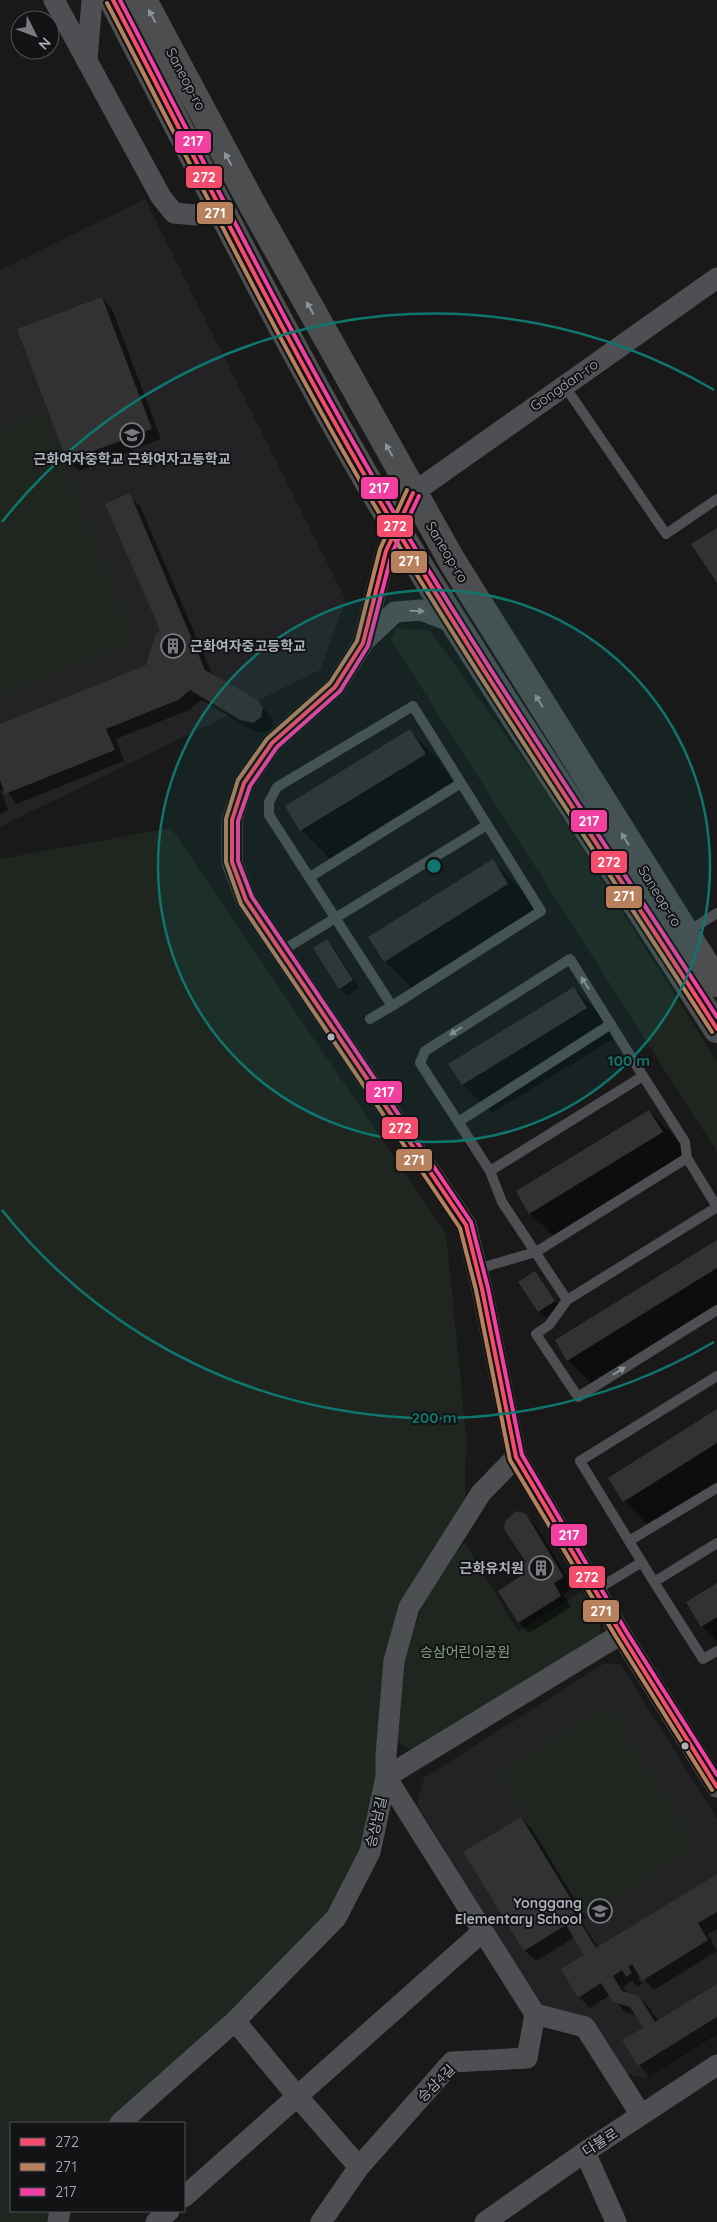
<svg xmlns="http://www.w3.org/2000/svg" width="717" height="2222" font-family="Quicksand,'Noto Sans KR',sans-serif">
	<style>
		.built { fill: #232325 }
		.green { fill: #1f2620 }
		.shadow { fill: #0007 }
		.building { fill: #323233 }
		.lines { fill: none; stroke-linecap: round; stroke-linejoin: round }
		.lane { stroke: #4d4f52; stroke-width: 10 }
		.street { stroke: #4d4f52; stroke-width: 21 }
		.secondary { stroke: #4c4e50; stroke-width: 28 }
		.bus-1-casing { stroke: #131315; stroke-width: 8 }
		.bus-2-casing { stroke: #131315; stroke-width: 8 }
		.bus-3-casing { stroke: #131315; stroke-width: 8 }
		.bus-1 { stroke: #f44d6c; stroke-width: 4 }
		.bus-2 { stroke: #b6815c; stroke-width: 4 }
		.bus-3 { stroke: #f240a1; stroke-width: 4 }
		.oneway { fill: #8e939a }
		.oneway2 { fill: #8f949a }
		.ring { fill: none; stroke: #0f766e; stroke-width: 2.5 }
		.bus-dot { fill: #abb1b9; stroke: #131315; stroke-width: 2 }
		.labels { text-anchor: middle; stroke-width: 4; stroke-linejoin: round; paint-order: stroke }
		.street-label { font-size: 14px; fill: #abb1b9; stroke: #131315 }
		.poi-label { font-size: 14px; font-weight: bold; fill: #abb1b9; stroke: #131315; text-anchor: end }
		.park-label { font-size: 14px; fill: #85a384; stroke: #131315 }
		.centre { fill: #0f766e; stroke: #131315; stroke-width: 2.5 }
		.ring-label { font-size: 15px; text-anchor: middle; font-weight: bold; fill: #0f766e; stroke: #131315; stroke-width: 4; stroke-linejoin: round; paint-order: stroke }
		.line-badge { stroke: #131315; stroke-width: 2 }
		.badge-label { font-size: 14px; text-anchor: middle; font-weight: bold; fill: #fff }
	</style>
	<rect width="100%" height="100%" fill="#191919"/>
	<path class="built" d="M 145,199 L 346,600 L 320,670 L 0,827 L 0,270 Z
		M 605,1663 L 621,1665 L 717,1819 L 717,2032 L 645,2078 L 623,2073 L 590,2021 L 540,2004 L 417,1804 L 424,1778 Z"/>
	<path class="green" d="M 43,413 L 135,641 L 0,696 L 0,430 Z
		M 396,628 L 430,631 L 539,781 L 717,1061 L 717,1152 L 391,640 Z
		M 171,828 L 446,1234 L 466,1434 L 465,1498 L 400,1607 L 366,1850 L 337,1905 L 227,2015 L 115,2123 L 11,2123 L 11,2211 L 60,2211 L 58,2222 L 0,2222 L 0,859 Z
		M 464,1542 L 518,1631 L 581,1592 L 600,1625 L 600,1635 L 413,1752 L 393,1738 L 403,1662 L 423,1603 Z
		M 609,1705 L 696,1848 L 585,1916 L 498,1772 Z"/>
	<path class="shadow" d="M 102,298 L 112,309 L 161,439 L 79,471 L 68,460 Z
		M 129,495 L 140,506 L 213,676 L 258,701 L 273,720 L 272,728 L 265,733 L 252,730 L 202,700 L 189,710 L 116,739 L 124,761 L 17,804 L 5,789 L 1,791 L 8,810 L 0,814 L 0,725 L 147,666 L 161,630 Z
		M 410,731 L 439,760 L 454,783 L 330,859 L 301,830 Z
		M 493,861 L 522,890 L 536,913 L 414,990 L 385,961 Z
		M 327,941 L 334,948 L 359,988 L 347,996 L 340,989 Z
		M 574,988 L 603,1017 L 615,1038 L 492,1113 L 462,1084 Z
		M 649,1111 L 678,1140 L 691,1161 L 560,1242 L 530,1213 Z
		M 717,1242 L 717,1315 L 597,1389 L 568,1360 Z
		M 534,1273 L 561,1308 L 546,1318 L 539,1311 Z
		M 717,1411 L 717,1490 L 653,1530 L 624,1501 Z
		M 525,1515 L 536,1526 L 574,1588 L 563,1594 L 571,1607 L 529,1633 L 519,1622 L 522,1577 L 526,1560 Z
		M 717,1585 L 717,1641 L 702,1626 Z
		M 521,1818 L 532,1829 L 586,1918 L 581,1920 L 598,1948 L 717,1875 L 717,1929 L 708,1934 L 717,1951 L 654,1990 L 641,1976 L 638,1978 L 642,1984 L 638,1987 L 632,1981 L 623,1987 L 627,1993 L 639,1997 L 650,2008 L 658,2021 L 717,1985 L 717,2034 L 649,2076 L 639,2065 L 644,2028 L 637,2016 L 625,2012 L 610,1995 L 590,2008 L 579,1997 L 586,1955 L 575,1937 L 536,1961 L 525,1951 L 465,1853 Z"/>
	<path class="building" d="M 102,297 L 152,429 L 67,461 L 17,329 Z
		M 130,493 L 205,670 L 258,700 L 263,708 L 261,717 L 254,723 L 240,720 L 190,690 L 178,700 L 106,729 L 115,750 L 5,794 L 0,780 L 0,724 L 146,665 L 155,635 L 160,630 L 105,504 Z
		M 717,528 L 717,583 L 691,544 Z
		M 410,729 L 426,754 L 300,831 L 285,806 Z
		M 493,859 L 508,884 L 384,962 L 368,937 Z
		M 327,939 L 353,980 L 339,989 L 313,948 Z
		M 574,987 L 587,1008 L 462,1085 L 448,1064 Z
		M 649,1110 L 663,1132 L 529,1214 L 516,1191 Z
		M 717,1240 L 717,1268 L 567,1361 L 555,1340 Z
		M 535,1271 L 555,1301 L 538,1312 L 518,1282 Z
		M 717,1409 L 717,1443 L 623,1502 L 608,1478 Z
		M 516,1511 L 526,1514 L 564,1577 L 554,1583 L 561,1596 L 518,1623 L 498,1591 L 521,1576 L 525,1561 L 504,1529 L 505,1521 Z
		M 717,1583 L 717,1617 L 701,1627 L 686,1602 Z
		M 521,1817 L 576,1907 L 572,1909 L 596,1948 L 717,1874 L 717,1912 L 698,1923 L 708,1940 L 642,1981 L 632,1964 L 628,1966 L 632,1973 L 626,1977 L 622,1970 L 613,1976 L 622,1991 L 639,1996 L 655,2022 L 717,1984 L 717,2017 L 638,2066 L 622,2040 L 643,2028 L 630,2007 L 613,2002 L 601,1983 L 578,1998 L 561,1969 L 584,1955 L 566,1925 L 524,1951 L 463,1852 Z"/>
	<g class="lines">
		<path class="lane" d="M 564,385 L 666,534 L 717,499
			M 310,877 L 461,783
			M 687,932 L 717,913
			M 280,952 L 487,825
			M 370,1019 L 392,1006 L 541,911 L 413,706 L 277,787 L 269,802 L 269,815 L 392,1006
			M 643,1076 L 570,959 L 425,1051 L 420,1063 L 490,1171 L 502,1202 L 567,1300 L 717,1207
			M 458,1122 L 611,1024
			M 490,1171 L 643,1076 L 685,1142 L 687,1158
			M 477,1269 L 536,1252 L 687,1158 L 717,1207
			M 567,1300 L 549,1325 L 536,1334 L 578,1397 L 717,1310
			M 717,1376 L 580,1461 L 654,1582 L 717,1543
			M 629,1541 L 717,1488
			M 654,1582 L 703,1659 L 717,1651
			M 596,1590 L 642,1562"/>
		<path class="street" d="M 54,0 L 161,197 L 174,213 L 196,215 L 223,211
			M 87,60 L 92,0
			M 717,278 L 413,493 L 386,551 L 363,643 L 335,687 L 272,743 L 244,783 L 232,820 L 232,862 L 246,900 L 466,1225 L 482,1289 L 516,1457 L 621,1634 L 717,1787
			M 363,642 L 395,612 L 421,610 L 457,624
			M 621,1634 L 386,1777 L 535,2014 L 585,2027 L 641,2115
			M 235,2021 L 297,2096 L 359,2167
			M 120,2123 L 235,2021 L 336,1918 L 370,1852 L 386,1777 L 386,1755 L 394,1661 L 409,1607 L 481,1493 L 516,1457
			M 585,2152 L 616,2222
			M 184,2197 L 483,1931
			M 58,2222 L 60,2211
			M 156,2222 L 169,2211
			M 321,2222 L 359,2167 L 452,2062 L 527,2058 L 535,2014
			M 485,2222 L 585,2152 L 717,2065"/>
		<path class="secondary" d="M 113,0 C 198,163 279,329 372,488 C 481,672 602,848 717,1029
			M 143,0 L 251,202 L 452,561 L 717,983"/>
		<g class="bus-1-casing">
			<path id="bus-1" d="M 113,0 C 198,163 279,329 372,488 C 480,672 602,849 717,1029
				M 413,493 L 386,551 L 363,643 L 335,687 L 272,743 L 244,783 L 232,820 L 232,862 L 246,900 L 466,1225 L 482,1289 L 516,1457 L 621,1634 L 717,1787"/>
		</g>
		<g class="bus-2-casing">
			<path id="bus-2" d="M 107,3 C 192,166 273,332 366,491 C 475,675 596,852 712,1032
				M 407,490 L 380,549 L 357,641 L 330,683 L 267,739 L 238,780 L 226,819 L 226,862 L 241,904 L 460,1228 L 476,1290 L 510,1460 L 616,1637 L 712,1790"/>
		</g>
		<g class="bus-3-casing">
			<path id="bus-3" d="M 120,0 C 204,162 285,325 376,482 C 482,665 603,839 717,1017
				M 419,496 L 392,553 L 368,646 L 340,691 L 277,747 L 250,786 L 238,821 L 238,861 L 252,897 L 471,1222 L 488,1288 L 522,1455 L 626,1631 L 717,1775"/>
		</g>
		<use href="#bus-1" class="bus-1"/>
		<use href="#bus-2" class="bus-2"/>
		<use href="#bus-3" class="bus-3"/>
	</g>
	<defs><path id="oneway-solid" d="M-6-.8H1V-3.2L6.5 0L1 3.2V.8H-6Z" transform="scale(1.25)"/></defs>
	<g class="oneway">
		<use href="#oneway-solid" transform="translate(152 16) rotate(-118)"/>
		<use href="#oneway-solid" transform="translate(228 159) rotate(-118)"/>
		<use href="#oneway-solid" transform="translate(310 308) rotate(-119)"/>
		<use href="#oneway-solid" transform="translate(389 450) rotate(-119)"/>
		<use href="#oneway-solid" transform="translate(539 701) rotate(-122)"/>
		<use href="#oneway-solid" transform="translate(625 839) rotate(-122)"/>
	</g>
	<g class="oneway2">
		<use href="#oneway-solid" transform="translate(417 611) rotate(2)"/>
		<use href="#oneway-solid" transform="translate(585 983) rotate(-123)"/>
		<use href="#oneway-solid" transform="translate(456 1031) rotate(148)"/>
		<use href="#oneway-solid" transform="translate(619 1371) rotate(-32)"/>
	</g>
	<circle cx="434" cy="866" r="276" fill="#0f766e" fill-opacity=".12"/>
	<g class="ring">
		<circle cx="434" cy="866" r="276"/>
		<path d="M714 1342A552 552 0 0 1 2 1210M2 522A552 552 0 0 1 714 390"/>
	</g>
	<defs>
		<g id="school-ring" transform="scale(1.25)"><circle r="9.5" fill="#131315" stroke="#787c81" stroke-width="1.5"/><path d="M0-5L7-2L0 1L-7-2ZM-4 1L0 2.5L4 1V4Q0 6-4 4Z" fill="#787c81"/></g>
		<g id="building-ring" transform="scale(1.25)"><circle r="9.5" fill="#131315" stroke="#787c81" stroke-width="1.5"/><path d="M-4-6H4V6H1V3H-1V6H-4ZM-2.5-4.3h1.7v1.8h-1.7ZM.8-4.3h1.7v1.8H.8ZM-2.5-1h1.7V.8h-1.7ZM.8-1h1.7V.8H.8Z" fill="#787c81"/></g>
	</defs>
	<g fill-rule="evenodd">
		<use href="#school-ring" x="132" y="435"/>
		<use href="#building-ring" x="173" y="646"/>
		<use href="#building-ring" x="541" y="1568"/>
		<use href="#school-ring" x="600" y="1911"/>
	</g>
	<g class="bus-dot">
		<circle cx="331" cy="1037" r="4.5"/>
		<circle cx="685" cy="1746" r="4.5"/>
	</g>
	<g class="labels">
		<g class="street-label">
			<text transform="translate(186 79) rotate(62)" y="5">Saneop-ro</text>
			<text transform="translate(564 385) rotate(-35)" y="5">Gongdan-ro</text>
			<text transform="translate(447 552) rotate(59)" y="5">Saneop-ro</text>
			<text transform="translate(660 896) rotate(58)" y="5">Saneop-ro</text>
			<text transform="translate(376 1822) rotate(-77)" y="5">승상남길</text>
			<text transform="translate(436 2083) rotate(-45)" y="5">승삼4길</text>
			<text transform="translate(600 2142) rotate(-33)" y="5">다불로</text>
		</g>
		<g class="poi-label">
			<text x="132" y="464" text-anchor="middle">근화여자중학교 근화여자고등학교</text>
			<text x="190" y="651" text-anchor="start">근화여자중고등학교</text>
			<text x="524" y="1573">근화유치원</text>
			<text x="582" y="1908">Yonggang<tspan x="582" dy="16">Elementary School</tspan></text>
		</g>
		<g class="park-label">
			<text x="465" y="1657">승삼어린이공원</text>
		</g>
	</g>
	<circle cx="434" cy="866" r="8" class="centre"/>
	<g class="ring-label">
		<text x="629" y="1066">100 m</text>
		<text x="434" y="1423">200 m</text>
	</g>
	<g class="line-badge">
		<rect x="174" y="130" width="38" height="24" rx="5" fill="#f240a1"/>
		<rect x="185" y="165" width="38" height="24" rx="5" fill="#f44d6c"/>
		<rect x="196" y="201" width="38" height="24" rx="5" fill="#b6815c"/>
		<rect x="360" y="476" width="39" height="24" rx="5" fill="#f240a1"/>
		<rect x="376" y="514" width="38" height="24" rx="5" fill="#f44d6c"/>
		<rect x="390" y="550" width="38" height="24" rx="5" fill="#b6815c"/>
		<rect x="570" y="809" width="38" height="24" rx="5" fill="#f240a1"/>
		<rect x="590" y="850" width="38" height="24" rx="5" fill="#f44d6c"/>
		<rect x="605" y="885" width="38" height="24" rx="5" fill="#b6815c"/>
		<rect x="365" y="1080" width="38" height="24" rx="5" fill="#f240a1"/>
		<rect x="381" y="1116" width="38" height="24" rx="5" fill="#f44d6c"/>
		<rect x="395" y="1148" width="38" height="24" rx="5" fill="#b6815c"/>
		<rect x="550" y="1523" width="38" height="24" rx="5" fill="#f240a1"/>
		<rect x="568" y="1565" width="38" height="24" rx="5" fill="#f44d6c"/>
		<rect x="582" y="1599" width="38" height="24" rx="5" fill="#b6815c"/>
	</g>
	<g class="badge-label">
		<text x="193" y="146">217</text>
		<text x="204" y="182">272</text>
		<text x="215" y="218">271</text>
		<text x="379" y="493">217</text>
		<text x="395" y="531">272</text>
		<text x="409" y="566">271</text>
		<text x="589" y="826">217</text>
		<text x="609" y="867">272</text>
		<text x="624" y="901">271</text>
		<text x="384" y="1097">217</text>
		<text x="400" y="1133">272</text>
		<text x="414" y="1165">271</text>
		<text x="569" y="1540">217</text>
		<text x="587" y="1582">272</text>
		<text x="601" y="1616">271</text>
	</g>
	<rect x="10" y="2122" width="175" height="90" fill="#131315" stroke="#505257"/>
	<rect x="20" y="2138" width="25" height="8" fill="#f44d6c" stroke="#505257"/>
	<text x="55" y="2147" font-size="15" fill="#abb1b9">272</text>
	<rect x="20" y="2163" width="25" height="8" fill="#b6815c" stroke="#505257"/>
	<text x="55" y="2172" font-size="15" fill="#abb1b9">271</text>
	<rect x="20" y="2188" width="25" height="8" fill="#f240a1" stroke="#505257"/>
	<text x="55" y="2197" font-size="15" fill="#abb1b9">217</text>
	<g transform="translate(35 35) rotate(132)"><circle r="24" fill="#131315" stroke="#505257"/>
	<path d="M0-4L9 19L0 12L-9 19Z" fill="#787c81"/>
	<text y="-8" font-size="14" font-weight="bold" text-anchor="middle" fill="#abb1b9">N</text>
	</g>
</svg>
